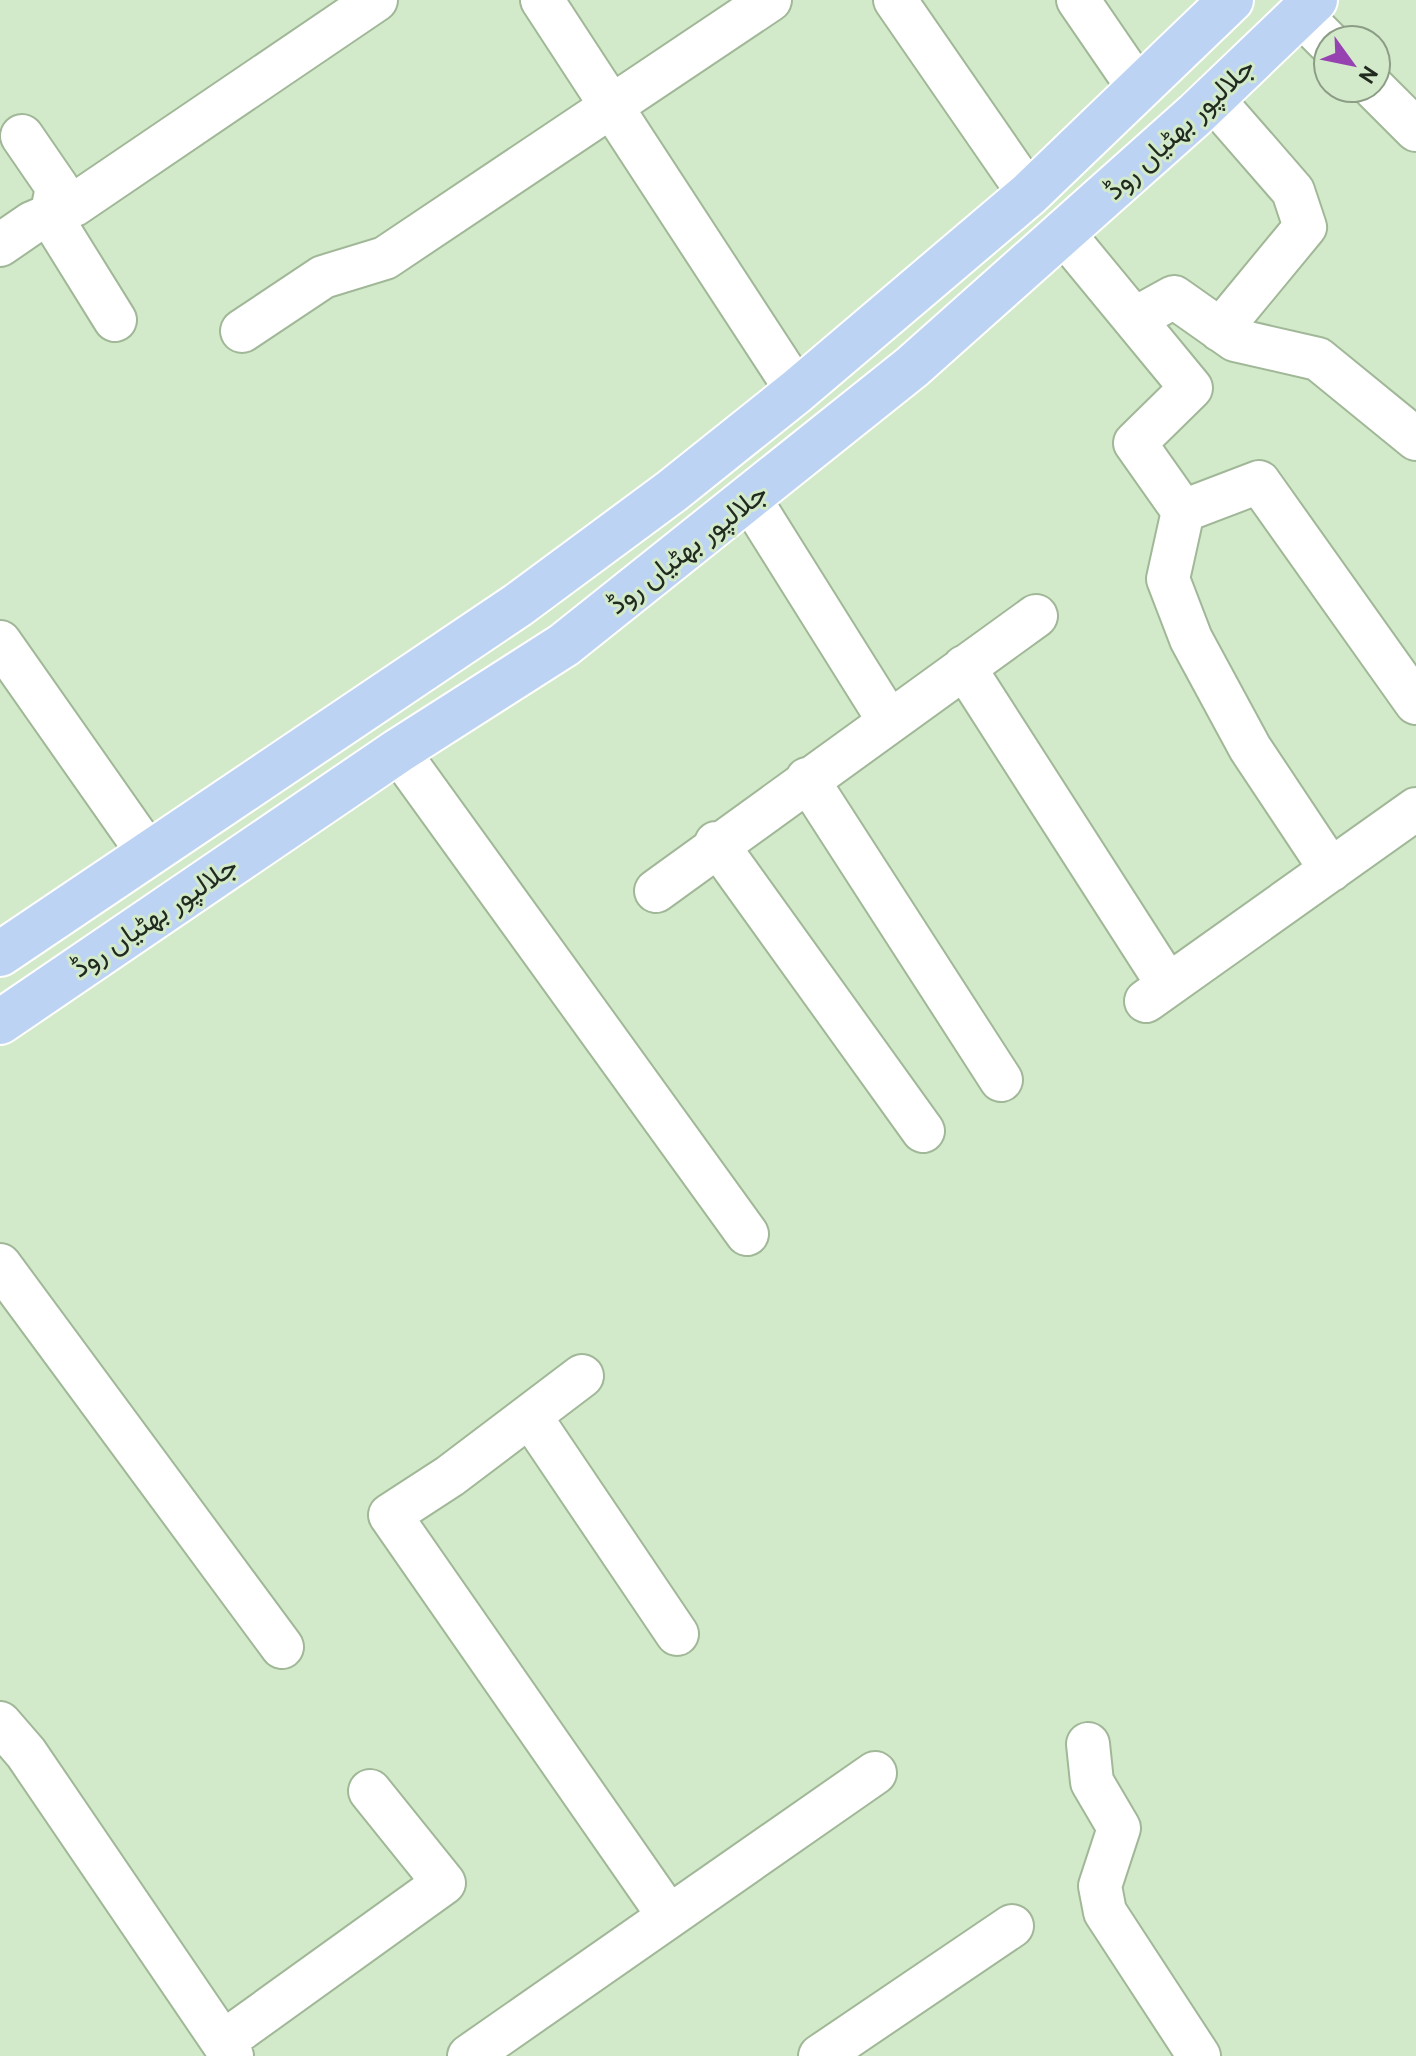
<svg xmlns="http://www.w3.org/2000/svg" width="1416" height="2056" font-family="Overpass,Vazirmatn,sans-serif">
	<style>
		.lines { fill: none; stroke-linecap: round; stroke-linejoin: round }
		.minor-casing { stroke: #a1b898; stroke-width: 46 }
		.major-casing { stroke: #fff; stroke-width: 48 }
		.minor { stroke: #fff; stroke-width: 42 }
		.major { stroke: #bcd3f4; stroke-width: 44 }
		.labels { text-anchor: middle; stroke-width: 6; stroke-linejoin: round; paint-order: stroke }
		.street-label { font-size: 28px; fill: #212a1e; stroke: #d3eaca }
	</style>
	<rect width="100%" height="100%" fill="#d3eaca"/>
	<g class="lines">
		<g class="minor-casing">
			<path id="minor" d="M 542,0 L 797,391
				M 895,0 L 1029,194
				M 1078,0 L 1139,89
				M 1301,15 L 1328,42
				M 1374,88 L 1416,130
				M 1212,98 L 1293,191 L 1305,227 L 1220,330
				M 22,136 L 57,187 L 51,217 L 115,320
				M 1064,234 L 1191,388 L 1135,443 L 1183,511 L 1168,579 L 1191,639 L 1250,748 L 1331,870
				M 0,245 L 32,223 L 74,205 L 376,0
				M 1134,319 L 1174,297 L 1235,340 L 1318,359 L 1416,439
				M 242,331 L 323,277 L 385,258 L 770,0
				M 750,499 L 889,721
				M 1183,511 L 1259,482 L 1416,703
				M 0,642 L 148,853
				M 964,667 L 1168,985
				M 398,751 L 747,1234
				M 807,779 L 1001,1080
				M 716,843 L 923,1131
				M 656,891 L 1036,616
				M 1146,1001 L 1416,809
				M 0,1265 L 282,1647
				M 582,1376 L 450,1476 L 390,1515 L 668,1915
				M 530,1416 L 677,1634
				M 0,1723 L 26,1753 L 232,2056
				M 1088,1744 L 1092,1782 L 1119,1828 L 1100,1886 L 1105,1912 L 1199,2056
				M 223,2042 L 444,1883 L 370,1791
				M 469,2056 L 875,1773
				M 820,2056 L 1012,1926"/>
		</g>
		<g class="major-casing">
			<path id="major" d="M 0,954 L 518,605 L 672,491 L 797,391 L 1029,194 L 1231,0
				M 0,1022 L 398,751 L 564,645 L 912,367 L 1196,114 L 1315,0"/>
		</g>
		<use href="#minor" class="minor"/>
		<use href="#major" class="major"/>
	</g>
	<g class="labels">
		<g class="street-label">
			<text transform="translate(1179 128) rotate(-43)" y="10">جلالپور بھٹیاں روڈ</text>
			<text transform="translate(687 548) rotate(-38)" y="10">جلالپور بھٹیاں روڈ</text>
			<text transform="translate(154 916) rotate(-34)" y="10">جلالپور بھٹیاں روڈ</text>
		</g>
	</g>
	<g transform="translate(1352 64) rotate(123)"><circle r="38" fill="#d3eaca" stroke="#8c9d85" stroke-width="2"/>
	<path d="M0-6L14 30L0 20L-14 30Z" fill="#9643b1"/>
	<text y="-12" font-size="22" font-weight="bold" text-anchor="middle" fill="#212a1e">N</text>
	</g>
</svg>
